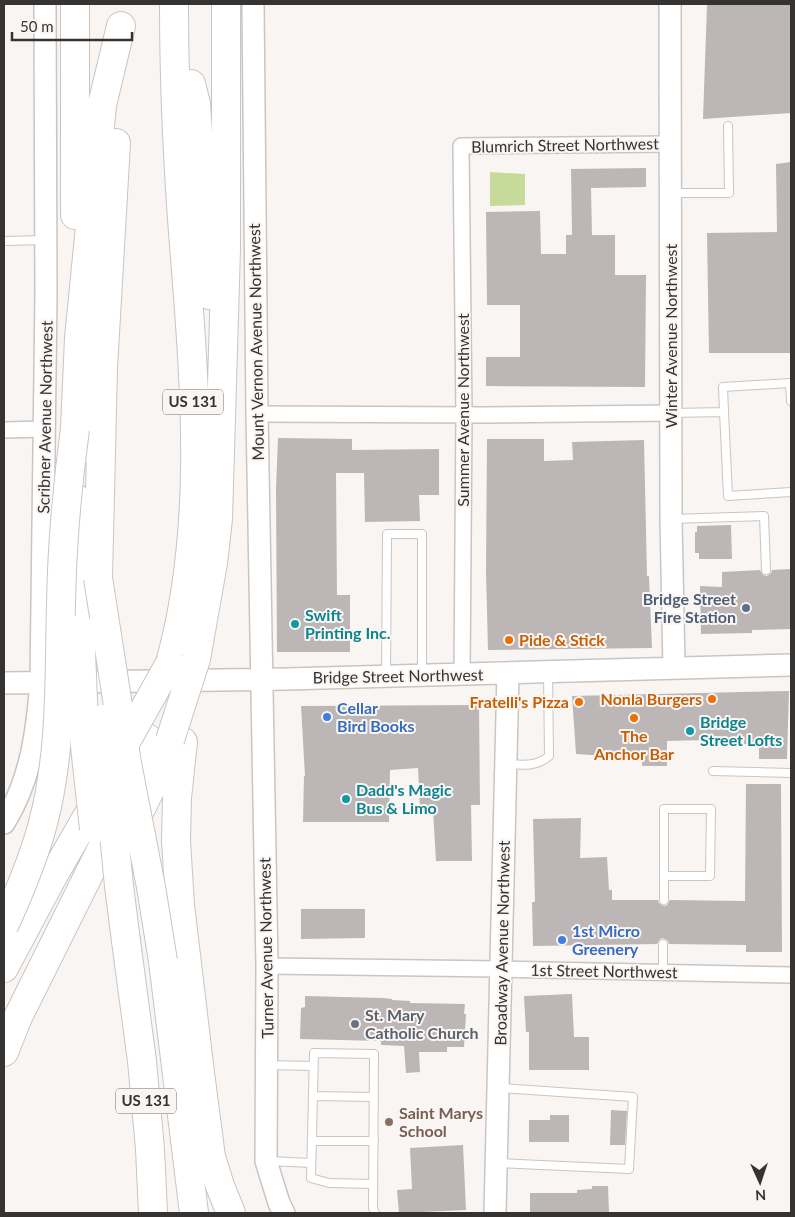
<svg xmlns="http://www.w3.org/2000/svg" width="795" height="1217" font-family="Lato,sans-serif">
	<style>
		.green { fill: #c6da99 }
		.building { fill: #bcb7b6 }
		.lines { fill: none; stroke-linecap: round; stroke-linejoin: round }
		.lane-casing { stroke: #c9c5c3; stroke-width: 10 }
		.street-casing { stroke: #c9c5c3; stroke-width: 18 }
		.secondary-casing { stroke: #c9c5c3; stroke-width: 24 }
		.highway-casing { stroke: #c9c5c3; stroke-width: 30 }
		.lane { stroke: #fff; stroke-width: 8 }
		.street { stroke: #fff; stroke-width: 15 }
		.secondary { stroke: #fff; stroke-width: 21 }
		.highway { stroke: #fff; stroke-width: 28 }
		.highway-bridge-casing { stroke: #c9c5c3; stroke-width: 30; stroke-linecap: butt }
		.highway-bridge { stroke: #fff; stroke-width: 28 }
		.service-dot { fill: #5c6f8a; stroke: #f9f5f3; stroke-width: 2 }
		.culture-dot { fill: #0f9aa8; stroke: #f9f5f3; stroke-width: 2 }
		.food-dot { fill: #e8710a; stroke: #f9f5f3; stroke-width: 2 }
		.shop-dot { fill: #3f7fe0; stroke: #f9f5f3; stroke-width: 2 }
		.worship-dot { fill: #6b7280; stroke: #f9f5f3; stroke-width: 2 }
		.education-dot { fill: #8d6e63; stroke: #f9f5f3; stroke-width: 2 }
		.labels { text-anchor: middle; stroke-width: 4; stroke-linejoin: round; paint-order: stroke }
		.shield { fill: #f9f5f3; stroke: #706e6d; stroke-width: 1 }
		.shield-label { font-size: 15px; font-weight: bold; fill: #353433 }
		.street-label { font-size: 16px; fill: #353433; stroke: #f9f5f3 }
		.service-label { font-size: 16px; font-weight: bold; fill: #4e5e75; stroke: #f9f5f3; text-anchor: end }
		.culture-label { font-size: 16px; font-weight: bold; fill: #0d838f; stroke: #f9f5f3; text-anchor: start }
		.food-label { font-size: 16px; font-weight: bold; fill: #c56008; stroke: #f9f5f3; text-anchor: end }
		.shop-label { font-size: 16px; font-weight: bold; fill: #366cbe; stroke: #f9f5f3; text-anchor: start }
		.worship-label { font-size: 16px; font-weight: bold; fill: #5b616d; stroke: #f9f5f3; text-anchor: start }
		.education-label { font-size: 16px; font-weight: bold; fill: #785e54; stroke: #f9f5f3; text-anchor: start }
	</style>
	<rect width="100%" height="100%" fill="#f9f5f3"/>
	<path class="green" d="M 490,172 L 525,174 L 525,205 L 490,206 Z"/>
	<path class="building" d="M 707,4 L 791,4 L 791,113 L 703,119 Z
		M 791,162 L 791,353 L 709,353 L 707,233 L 777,232 L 776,164 Z
		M 646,168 L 646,187 L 591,188 L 592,235 L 615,235 L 615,275 L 646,275 L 645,387 L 486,386 L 486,357 L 520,357 L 520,305 L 487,305 L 486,212 L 540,211 L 541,254 L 566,254 L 566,235 L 572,235 L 571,169 Z
		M 278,438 L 352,439 L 352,450 L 439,449 L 439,495 L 419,495 L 420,521 L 365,522 L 364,473 L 336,473 L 337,595 L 350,595 L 350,652 L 277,652 L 276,489 Z
		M 487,439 L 544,439 L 544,461 L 573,460 L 572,442 L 644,440 L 647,576 L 649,576 L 652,648 L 488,650 L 486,572 Z
		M 731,525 L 732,559 L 699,559 L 699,553 L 695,553 L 695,532 L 697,532 L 697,526 Z
		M 791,569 L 791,629 L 752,630 L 752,633 L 701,634 L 700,586 L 722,587 L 722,572 L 760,570 L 763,575 L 767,576 L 771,573 L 772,570 Z
		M 789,691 L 787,759 L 759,759 L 759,744 L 744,744 L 744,739 L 667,741 L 667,766 L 642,766 L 642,752 L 606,752 L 606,756 L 576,754 L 572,696 Z
		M 479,705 L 480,805 L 471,805 L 472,861 L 436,861 L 433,810 L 420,811 L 418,768 L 390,770 L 389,822 L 303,822 L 304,776 L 305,776 L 301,706 Z
		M 746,784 L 781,784 L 782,952 L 746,952 L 746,945 L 669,944 L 668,941 L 663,938 L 660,939 L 657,944 L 533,946 L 532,902 L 535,902 L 533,819 L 581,818 L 580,858 L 607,857 L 609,890 L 612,890 L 612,900 L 658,900 L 659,903 L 664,906 L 667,905 L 670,900 L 745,901 Z
		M 301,909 L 365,909 L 365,938 L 301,939 Z
		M 572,994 L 574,1037 L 589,1037 L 589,1070 L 529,1070 L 529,1032 L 526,1032 L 524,996 Z
		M 305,996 L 383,998 L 392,999 L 392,1000 L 410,1001 L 410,1003 L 465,1004 L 464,1014 L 466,1014 L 464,1047 L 447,1047 L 447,1052 L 419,1052 L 420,1072 L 406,1073 L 404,1046 L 381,1045 L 381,1041 L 300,1039 L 301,1008 L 305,1007 Z
		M 611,1110 L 627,1111 L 625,1145 L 610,1145 Z
		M 550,1115 L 569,1115 L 569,1142 L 529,1142 L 529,1120 L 550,1120 Z
		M 463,1145 L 466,1210 L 399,1213 L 397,1190 L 412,1189 L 410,1148 Z
		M 592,1186 L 608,1186 L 609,1213 L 530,1213 L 530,1193 L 577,1193 L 577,1190 L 592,1189 Z"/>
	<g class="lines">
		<g class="lane-casing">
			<path id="lane" d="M 672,193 L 729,193 L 728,126
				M 4,241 L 44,240
				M 724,412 L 728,496 L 791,492
				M 672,413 L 724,412 L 723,387 L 790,383 L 791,401
				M 672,519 L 764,516 L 766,570
				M 386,674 L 387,534 L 422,534 L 422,675
				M 507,764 C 523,765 536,767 549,756 L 548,672
				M 713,771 L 791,773
				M 664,809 L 711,809 L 710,876 L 664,876 Z
				M 664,900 L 664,876
				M 663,944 L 663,973
				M 268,1065 L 313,1066
				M 313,1096 L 374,1097
				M 312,1141 L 374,1141
				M 268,1161 L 311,1163
				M 499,1163 L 629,1169 L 633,1097 L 500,1088
				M 373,1184 L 329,1183 L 311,1178 L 314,1053 L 374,1054 L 373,1208 L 375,1213"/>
		</g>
		<g class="street-casing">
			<path id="street" d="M 257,414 L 485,415 L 672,413
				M 4,430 L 44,429
				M 462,674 L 464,414 L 461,146 L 670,144
				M 267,966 L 501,969 L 791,975"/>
		</g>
		<g class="secondary-casing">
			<path id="secondary" d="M 253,4 L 257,414 L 267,966 L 266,1161 L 279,1203 L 284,1213
				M 670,4 L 671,519 L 674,668
				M 4,683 L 287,679 L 791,665
				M 4,823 C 31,780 37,732 41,682 L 46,294 L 45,4
				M 495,1213 L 508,673"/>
		</g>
		<g class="highway-casing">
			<path id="highway" d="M 75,4 L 75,215
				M 191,84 L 196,104 L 209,295
				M 76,453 L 75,429 L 79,338 L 102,105 L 121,26
				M 77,499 L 80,629
				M 98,578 L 103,368 L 116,143
				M 196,659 L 213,563 L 218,519 L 226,249 L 226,4
				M 170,663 C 210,520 193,365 182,219 C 177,148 174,75 174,4
				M 183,742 L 177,798 L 176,841 L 180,905 L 200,1073 L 211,1157 L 220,1186 L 231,1213
				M 131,829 L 154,782 L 170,740
				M 126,941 L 142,1061 L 150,1149 L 153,1213
				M 163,961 L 194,1213
				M 4,968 L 53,876 L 99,796
				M 4,1052 L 18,1017 L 105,842 L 127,793 L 147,738"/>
		</g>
		<use href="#lane" class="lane"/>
		<use href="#street" class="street"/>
		<use href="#secondary" class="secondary"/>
		<use href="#highway" class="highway"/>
		<g class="highway-bridge-casing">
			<path id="highway-bridge" d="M 98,578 L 127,763 L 151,887 L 163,961
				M 80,629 L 85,746 L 94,829
				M 103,719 L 119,886 L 126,941
				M 127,740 L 170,663
				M 170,740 L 196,659
				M 4,926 C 19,893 34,858 43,823 C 62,751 59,677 61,604 C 62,545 67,488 75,429"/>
		</g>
		<use href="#highway-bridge" class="highway-bridge"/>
	</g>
	<circle class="service-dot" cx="746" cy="608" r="5"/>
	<g class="culture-dot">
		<circle cx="295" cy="624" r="5"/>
		<circle cx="690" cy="731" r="5"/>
		<circle cx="346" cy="799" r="5"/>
	</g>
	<g class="food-dot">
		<circle cx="509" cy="640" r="5"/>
		<circle cx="712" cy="699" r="5"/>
		<circle cx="579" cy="702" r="5"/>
		<circle cx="634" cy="718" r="5"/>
	</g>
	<g class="shop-dot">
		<circle cx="327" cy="717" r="5"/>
		<circle cx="562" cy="940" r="5"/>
	</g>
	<circle class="worship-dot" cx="355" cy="1024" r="5"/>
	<circle class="education-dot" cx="389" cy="1122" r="5"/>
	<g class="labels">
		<g class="shield">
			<rect x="163" y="389.5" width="60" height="25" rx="4"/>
			<rect x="116" y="1088.5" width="60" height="25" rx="4"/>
		</g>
		<g class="shield-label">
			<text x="193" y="407">US 131</text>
			<text x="146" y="1106">US 131</text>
		</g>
		<g class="street-label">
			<text transform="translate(565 145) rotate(-1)" y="6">Blumrich Street Northwest</text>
			<text transform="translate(671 336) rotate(-90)" y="6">Winter Avenue Northwest</text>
			<text transform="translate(256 342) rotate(-91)" y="6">Mount Vernon Avenue Northwest</text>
			<text transform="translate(463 410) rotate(-90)" y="6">Summer Avenue Northwest</text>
			<text transform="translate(45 417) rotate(-89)" y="6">Scribner Avenue Northwest</text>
			<text transform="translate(398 676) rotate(-1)" y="6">Bridge Street Northwest</text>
			<text transform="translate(502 943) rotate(-89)" y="6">Broadway Avenue Northwest</text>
			<text transform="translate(266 948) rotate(-91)" y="6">Turner Avenue Northwest</text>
			<text transform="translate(604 971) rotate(1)" y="6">1st Street Northwest</text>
		</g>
		<g class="service-label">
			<text x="736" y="605">Bridge Street<tspan x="736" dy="18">Fire Station</tspan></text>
		</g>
		<g class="culture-label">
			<text x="305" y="621">Swift<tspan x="305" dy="18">Printing Inc.</tspan></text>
			<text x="700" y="728">Bridge<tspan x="700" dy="18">Street Lofts</tspan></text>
			<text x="356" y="796">Dadd's Magic<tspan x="356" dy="18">Bus &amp; Limo</tspan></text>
		</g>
		<g class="food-label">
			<text x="519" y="646" text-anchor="start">Pide &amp; Stick</text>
			<text x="702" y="705">Nonla Burgers</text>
			<text x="569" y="708">Fratelli's Pizza</text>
			<text x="634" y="742" text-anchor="middle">The<tspan x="634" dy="18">Anchor Bar</tspan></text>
		</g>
		<g class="shop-label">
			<text x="337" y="714">Cellar<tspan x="337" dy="18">Bird Books</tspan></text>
			<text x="572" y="937">1st Micro<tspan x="572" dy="18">Greenery</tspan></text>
		</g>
		<g class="worship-label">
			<text x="365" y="1021">St. Mary<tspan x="365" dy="18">Catholic Church</tspan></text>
		</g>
		<g class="education-label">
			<text x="399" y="1119">Saint Marys<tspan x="399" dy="18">School</tspan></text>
		</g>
	</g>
	<rect width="795" height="1217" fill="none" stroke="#353433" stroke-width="10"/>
	<g transform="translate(760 1182) rotate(177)" stroke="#f9f5f3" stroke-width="4" paint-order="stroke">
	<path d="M0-4L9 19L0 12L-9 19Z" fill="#353433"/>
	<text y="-8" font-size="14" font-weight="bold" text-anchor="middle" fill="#353433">N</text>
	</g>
	<path d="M12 32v8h120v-8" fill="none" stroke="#353433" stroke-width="2.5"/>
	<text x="20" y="32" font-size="15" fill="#353433" stroke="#f9f5f3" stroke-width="4" paint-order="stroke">50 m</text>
</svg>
